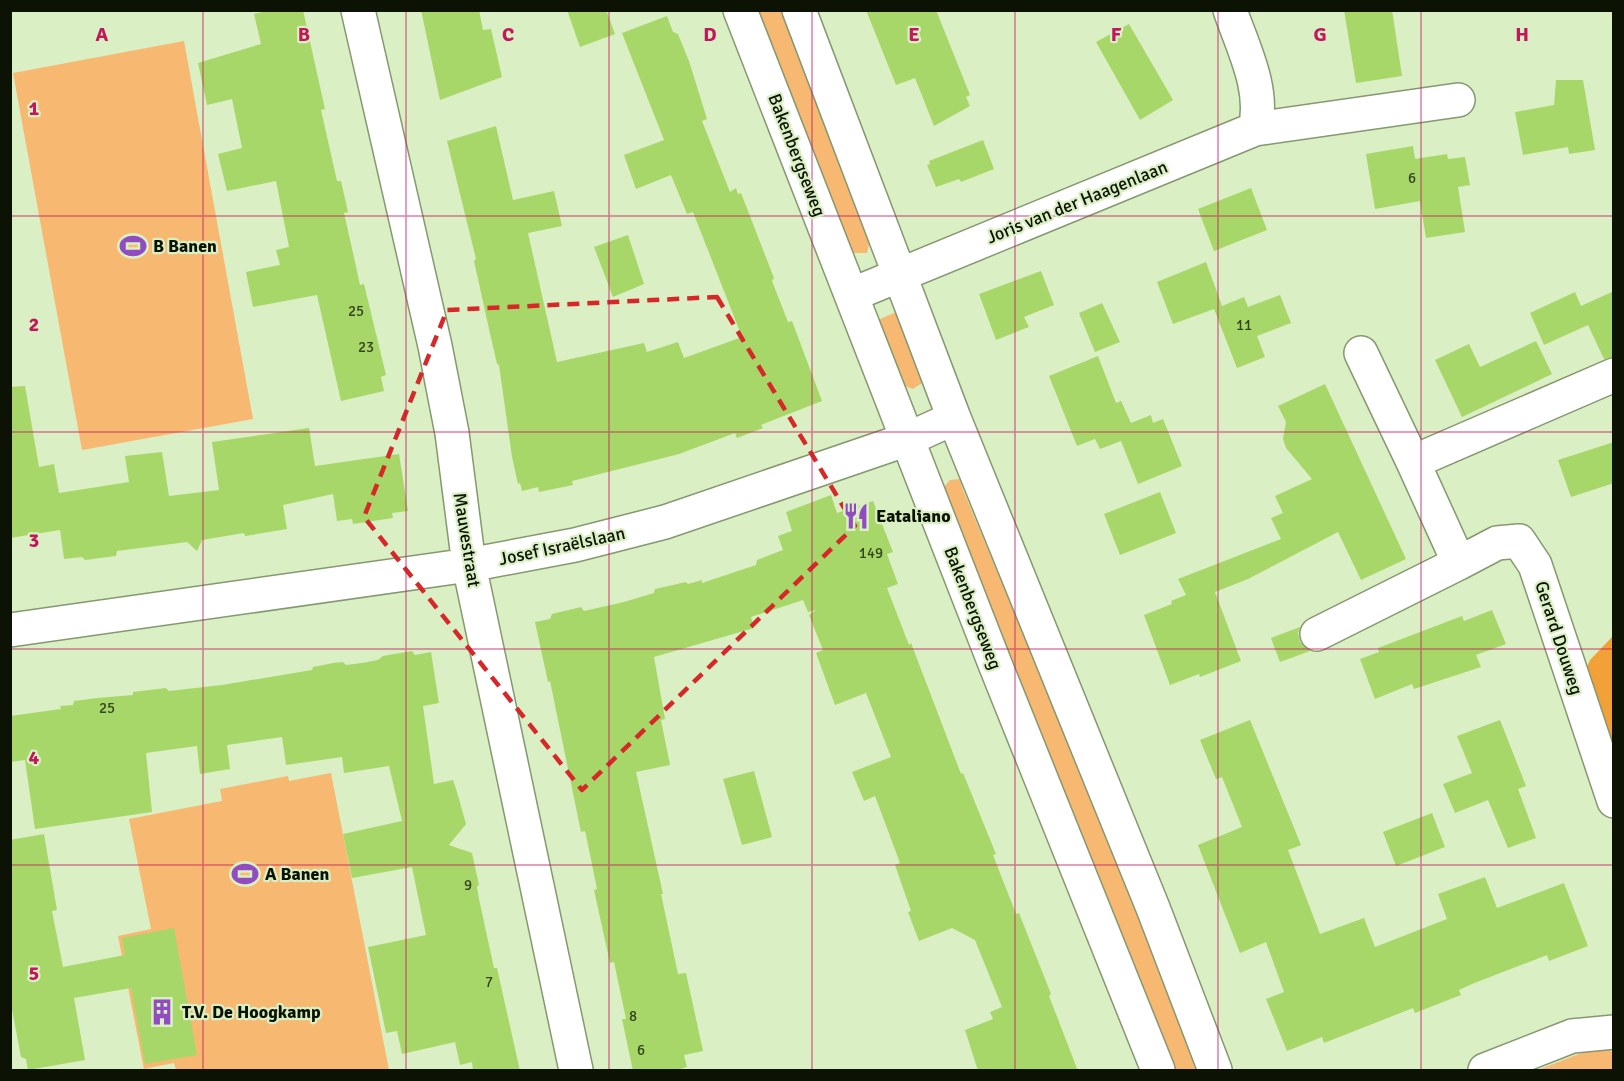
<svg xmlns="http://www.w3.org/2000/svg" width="1624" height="1081" font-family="Signika,sans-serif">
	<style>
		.green { fill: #f7b871 }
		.forest { fill: #f2a138 }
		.building { fill: #a8d769 }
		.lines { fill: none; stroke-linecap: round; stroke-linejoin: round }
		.minor-casing { stroke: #859870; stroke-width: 36 }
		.minor { stroke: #fff; stroke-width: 33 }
		.marked { fill: none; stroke: #d62828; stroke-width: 4.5; stroke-dasharray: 12 8; stroke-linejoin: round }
		.grid { fill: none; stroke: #c2185b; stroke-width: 1.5; stroke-opacity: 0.55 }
		.labels { text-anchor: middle; stroke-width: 4.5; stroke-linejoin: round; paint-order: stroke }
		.number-label { font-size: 15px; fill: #33431d }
		.street-label { font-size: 18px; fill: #0c1204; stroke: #daefc4 }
		.poi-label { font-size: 18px; font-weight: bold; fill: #0c1204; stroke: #daefc4; text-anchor: start }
		.grid-label { font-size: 20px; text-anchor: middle; font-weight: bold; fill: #c2185b; stroke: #daefc4; stroke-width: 4.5; stroke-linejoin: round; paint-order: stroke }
	</style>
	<rect width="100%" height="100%" fill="#daefc4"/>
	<path class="green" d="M 750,11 L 784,11 L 872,230 L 867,253 L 854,253 L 839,241 Z
		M 184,41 L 253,419 L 82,450 L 13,73 Z
		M 901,310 L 925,381 L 913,389 L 900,384 L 878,320 Z
		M 960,479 L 963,490 L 1114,851 L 1204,1070 L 1169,1070 L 943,488 L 950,480 Z
		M 331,773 L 389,1070 L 176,1070 L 174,1063 L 144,1069 L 118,936 L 151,929 L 129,819 L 222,801 L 220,789 L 288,776 L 289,781 Z
		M 1604,1044 L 1613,1053 L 1613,1070 L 1538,1070 Z"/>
	<path class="forest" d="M 1613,636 L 1613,772 L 1583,676 L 1590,660 Z"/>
	<path class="building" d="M 271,10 L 303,10 L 325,109 L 321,110 L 330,150 L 337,181 L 341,181 L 348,212 L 344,213 L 353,253 L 360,285 L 364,284 L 386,375 L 381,377 L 384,391 L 341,401 L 317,295 L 253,307 L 246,272 L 280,265 L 276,250 L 289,247 L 276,181 L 227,191 L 218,154 L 242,148 L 232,99 L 207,105 L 198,63 L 261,44 L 254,14 Z
		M 421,10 L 479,10 L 483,30 L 491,29 L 502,77 L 440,100 Z
		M 567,10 L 606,10 L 615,34 L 580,47 Z
		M 866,10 L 936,10 L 970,95 L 966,97 L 970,106 L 934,126 L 915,78 L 896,85 Z
		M 1344,10 L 1392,10 L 1402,76 L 1356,83 Z
		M 667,16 L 673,32 L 678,34 L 689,61 L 707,119 L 702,121 L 730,192 L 736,188 L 738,194 L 741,193 L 774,278 L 772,281 L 788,322 L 792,321 L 822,401 L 761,425 L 763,428 L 737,438 L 735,433 L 679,454 L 572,481 L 573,485 L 539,492 L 538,487 L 522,491 L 520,483 L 518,484 L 512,457 L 499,365 L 497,364 L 489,329 L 474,261 L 476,259 L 447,141 L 496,126 L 513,200 L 554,191 L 562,226 L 528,233 L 557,362 L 644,343 L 647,352 L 678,342 L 684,358 L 742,337 L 693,212 L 687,214 L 671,175 L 636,189 L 624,155 L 664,140 L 622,33 Z
		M 1129,24 L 1173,100 L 1140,120 L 1096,42 Z
		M 1556,80 L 1583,80 L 1595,150 L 1569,154 L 1568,147 L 1523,155 L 1515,112 L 1554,105 Z
		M 983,140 L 994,169 L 961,182 L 959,179 L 936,187 L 927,165 L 930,164 L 929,161 Z
		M 1413,146 L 1415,159 L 1447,154 L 1448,159 L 1465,157 L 1470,185 L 1458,187 L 1465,232 L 1426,238 L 1420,201 L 1375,209 L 1366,154 Z
		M 1251,188 L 1267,230 L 1214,251 L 1198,209 Z
		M 628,235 L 644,284 L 613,297 L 594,247 Z
		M 1206,262 L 1222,306 L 1244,297 L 1248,307 L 1280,295 L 1291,323 L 1257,336 L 1265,357 L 1237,368 L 1214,309 L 1173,324 L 1157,282 Z
		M 1041,271 L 1054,305 L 1024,317 L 1029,327 L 996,340 L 979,294 Z
		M 1614,291 L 1614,357 L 1604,359 L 1588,325 L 1544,345 L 1530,313 L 1575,292 L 1581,306 Z
		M 1102,303 L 1120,342 L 1095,352 L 1079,313 Z
		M 1536,341 L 1552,374 L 1462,417 L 1435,360 L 1469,344 L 1480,367 Z
		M 1098,356 L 1116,403 L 1121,401 L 1131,423 L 1151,415 L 1153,423 L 1163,419 L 1182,466 L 1138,484 L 1121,441 L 1100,449 L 1095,439 L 1077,446 L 1049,376 Z
		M 1325,384 L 1406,559 L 1361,580 L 1338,532 L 1248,579 L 1215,592 L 1241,661 L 1200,677 L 1199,674 L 1170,685 L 1144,615 L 1172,604 L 1171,601 L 1186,595 L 1178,579 L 1281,539 L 1271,518 L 1283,513 L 1275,496 L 1312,479 L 1286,448 L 1283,439 L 1286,422 L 1278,406 Z
		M 25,386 L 39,467 L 54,464 L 59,493 L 129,482 L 125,456 L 162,452 L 169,496 L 219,490 L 212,442 L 309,428 L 315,466 L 399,454 L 408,511 L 392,513 L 393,518 L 353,524 L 352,519 L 337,521 L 333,494 L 283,505 L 287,529 L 245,536 L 244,533 L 202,540 L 197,551 L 187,542 L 117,551 L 116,556 L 85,560 L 82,557 L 64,559 L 60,530 L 10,538 L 10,387 Z
		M 1614,442 L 1614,483 L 1571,497 L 1558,460 Z
		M 1160,492 L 1176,533 L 1120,555 L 1104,514 Z
		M 831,495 L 837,513 L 873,501 L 893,552 L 887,554 L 898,584 L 887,588 L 909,645 L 911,643 L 961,774 L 963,773 L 996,854 L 993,855 L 1016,914 L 1019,913 L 1051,994 L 1049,996 L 1078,1071 L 978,1071 L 965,1030 L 993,1019 L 990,1012 L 1002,1007 L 975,940 L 952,928 L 919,941 L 908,912 L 911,911 L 895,865 L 900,863 L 875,796 L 864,801 L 852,772 L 891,757 L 866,693 L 835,705 L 816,653 L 823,650 L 809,615 L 816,610 L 808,612 L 803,600 L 751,617 L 754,628 L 654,657 L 665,719 L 661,720 L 670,765 L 636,772 L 663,894 L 661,894 L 678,974 L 686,973 L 703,1051 L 684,1055 L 687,1067 L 673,1071 L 633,1071 L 622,1019 L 626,1019 L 614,962 L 610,963 L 601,922 L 594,890 L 597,889 L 586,835 L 585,831 L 581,832 L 550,681 L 548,682 L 535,622 L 550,619 L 552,614 L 581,607 L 584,611 L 624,602 L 654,593 L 655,589 L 686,582 L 688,584 L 702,580 L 702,583 L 756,565 L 757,560 L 783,550 L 778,536 L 792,531 L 786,512 Z
		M 1492,610 L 1506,644 L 1476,655 L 1481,667 L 1414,689 L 1412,684 L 1375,699 L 1360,659 L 1379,652 L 1378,648 L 1462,616 L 1464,621 Z
		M 1300,627 L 1298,633 L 1300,642 L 1310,651 L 1280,662 L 1271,638 Z
		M 412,651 L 415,655 L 431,652 L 439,703 L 423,706 L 434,784 L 453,780 L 457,792 L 466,824 L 449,845 L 472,853 L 479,885 L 477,887 L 479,899 L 494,968 L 497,968 L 520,1071 L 473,1071 L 472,1062 L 460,1065 L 455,1042 L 402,1054 L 397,1031 L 386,1033 L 368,947 L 426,935 L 412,867 L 352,878 L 343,834 L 402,821 L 389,766 L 344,773 L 342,757 L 286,765 L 282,737 L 227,745 L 230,769 L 200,774 L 197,746 L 146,753 L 152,812 L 35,829 L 25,760 L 10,762 L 10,716 L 61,709 L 60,706 L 73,705 L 74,701 L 97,698 L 133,695 L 133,692 L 166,688 L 169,691 L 222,685 L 312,670 L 313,667 L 333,663 L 343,662 L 346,665 L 362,663 L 378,660 L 383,656 Z
		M 1250,720 L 1301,845 L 1288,850 L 1320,934 L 1364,918 L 1375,947 L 1447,919 L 1438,894 L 1485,877 L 1497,908 L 1564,883 L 1588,946 L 1549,961 L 1547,955 L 1472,984 L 1459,990 L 1461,995 L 1415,1013 L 1413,1008 L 1324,1043 L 1322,1037 L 1287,1051 L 1266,999 L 1284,992 L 1266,942 L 1240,953 L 1198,845 L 1242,827 L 1222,777 L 1216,779 L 1200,740 Z
		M 1500,720 L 1526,786 L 1518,789 L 1536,838 L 1508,848 L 1488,800 L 1455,813 L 1443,784 L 1472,773 L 1457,736 Z
		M 754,771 L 772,837 L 742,845 L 723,779 Z
		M 1432,813 L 1445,847 L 1396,866 L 1383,832 Z
		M 44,834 L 57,910 L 52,911 L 63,967 L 125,955 L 122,938 L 174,928 L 197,1055 L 145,1064 L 131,988 L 74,998 L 85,1060 L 28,1070 L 26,1059 L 21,1057 L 10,999 L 10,840 Z"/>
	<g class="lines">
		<g class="minor-casing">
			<path id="minor" d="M 358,10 L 435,346 L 452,433 L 469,565 L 576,1070
				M 740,10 L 995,664 L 1158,1070
				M 799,10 L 954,418 L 1153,908 L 1215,1070
				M 1230,10 C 1243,48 1265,89 1255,129
				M 851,295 L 1255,129 L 1458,100
				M 1361,353 L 1413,462 L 1459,563 L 1497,543 L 1519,541 L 1535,565 L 1614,801
				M 1413,462 L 1614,375
				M 10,630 L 469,565 L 575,545 L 665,522 L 908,439 L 954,418
				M 1317,634 L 1459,563
				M 1485,1070 L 1572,1036 L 1614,1032"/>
		</g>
		<use href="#minor" class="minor"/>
	</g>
	<path class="marked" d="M 717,297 L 855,526 L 582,790 L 364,517 L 447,310 Z"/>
	<path class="grid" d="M 203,10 L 203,1070M 406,10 L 406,1070M 609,10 L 609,1070M 812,10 L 812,1070M 1015,10 L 1015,1070M 1218,10 L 1218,1070M 1421,10 L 1421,1070M 10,216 L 1614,216M 10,432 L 1614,432M 10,649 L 1614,649M 10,865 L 1614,865"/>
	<defs>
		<g id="stadium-bare" transform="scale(2.07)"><path d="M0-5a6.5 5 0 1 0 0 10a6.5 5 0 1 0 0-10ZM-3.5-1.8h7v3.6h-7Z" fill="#904cc0" stroke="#daefc4" stroke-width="2.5" paint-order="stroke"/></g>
		<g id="restaurant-bare" transform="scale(2.07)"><path d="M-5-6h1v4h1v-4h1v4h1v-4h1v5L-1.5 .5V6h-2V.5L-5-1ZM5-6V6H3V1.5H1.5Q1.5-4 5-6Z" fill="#904cc0" stroke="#daefc4" stroke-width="2.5" paint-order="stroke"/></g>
		<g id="building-bare" transform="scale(2.07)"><path d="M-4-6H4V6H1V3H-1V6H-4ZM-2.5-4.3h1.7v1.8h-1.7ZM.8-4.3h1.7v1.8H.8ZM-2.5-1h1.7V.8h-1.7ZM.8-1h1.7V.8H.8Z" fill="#904cc0" stroke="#daefc4" stroke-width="2.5" paint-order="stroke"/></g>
	</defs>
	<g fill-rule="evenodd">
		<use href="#stadium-bare" x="133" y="246"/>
		<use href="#restaurant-bare" x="856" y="516"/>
		<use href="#stadium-bare" x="245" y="874"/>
		<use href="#building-bare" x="162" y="1012"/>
	</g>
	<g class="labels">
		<g class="number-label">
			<text x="1412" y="183">6</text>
			<text x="356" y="316">25</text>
			<text x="1244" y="330">11</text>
			<text x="366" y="352">23</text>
			<text x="871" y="558">149</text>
			<text x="107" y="713">25</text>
			<text x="468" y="890">9</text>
			<text x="489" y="987">7</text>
			<text x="633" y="1021">8</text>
			<text x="641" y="1055">6</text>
		</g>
		<g class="street-label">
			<text transform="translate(797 155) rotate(69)" y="6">Bakenbergseweg</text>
			<text transform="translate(1077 202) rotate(-22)" y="6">Joris van der Haagenlaan</text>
			<text transform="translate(467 540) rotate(81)" y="6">Mauvestraat</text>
			<text transform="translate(562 546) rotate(-12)" y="6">Josef Israëlslaan</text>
			<text transform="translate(973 608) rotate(69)" y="6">Bakenbergseweg</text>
			<text transform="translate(1559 638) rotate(72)" y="6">Gerard Douweg</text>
		</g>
		<g class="poi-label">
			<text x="153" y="252">B Banen</text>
			<text x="876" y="522">Eataliano</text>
			<text x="265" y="880">A Banen</text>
			<text x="182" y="1018">T.V. De Hoogkamp</text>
		</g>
	</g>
	<g class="grid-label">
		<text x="102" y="41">A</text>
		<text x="304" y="41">B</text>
		<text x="508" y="41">C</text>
		<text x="710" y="41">D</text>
		<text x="914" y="41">E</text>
		<text x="1116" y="41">F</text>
		<text x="1320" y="41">G</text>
		<text x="1522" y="41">H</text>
		<text x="34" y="115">1</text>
		<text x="34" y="331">2</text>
		<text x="34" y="547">3</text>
		<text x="34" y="764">4</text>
		<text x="34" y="980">5</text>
	</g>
	<rect width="1624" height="1081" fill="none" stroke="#0c1204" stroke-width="24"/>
</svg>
